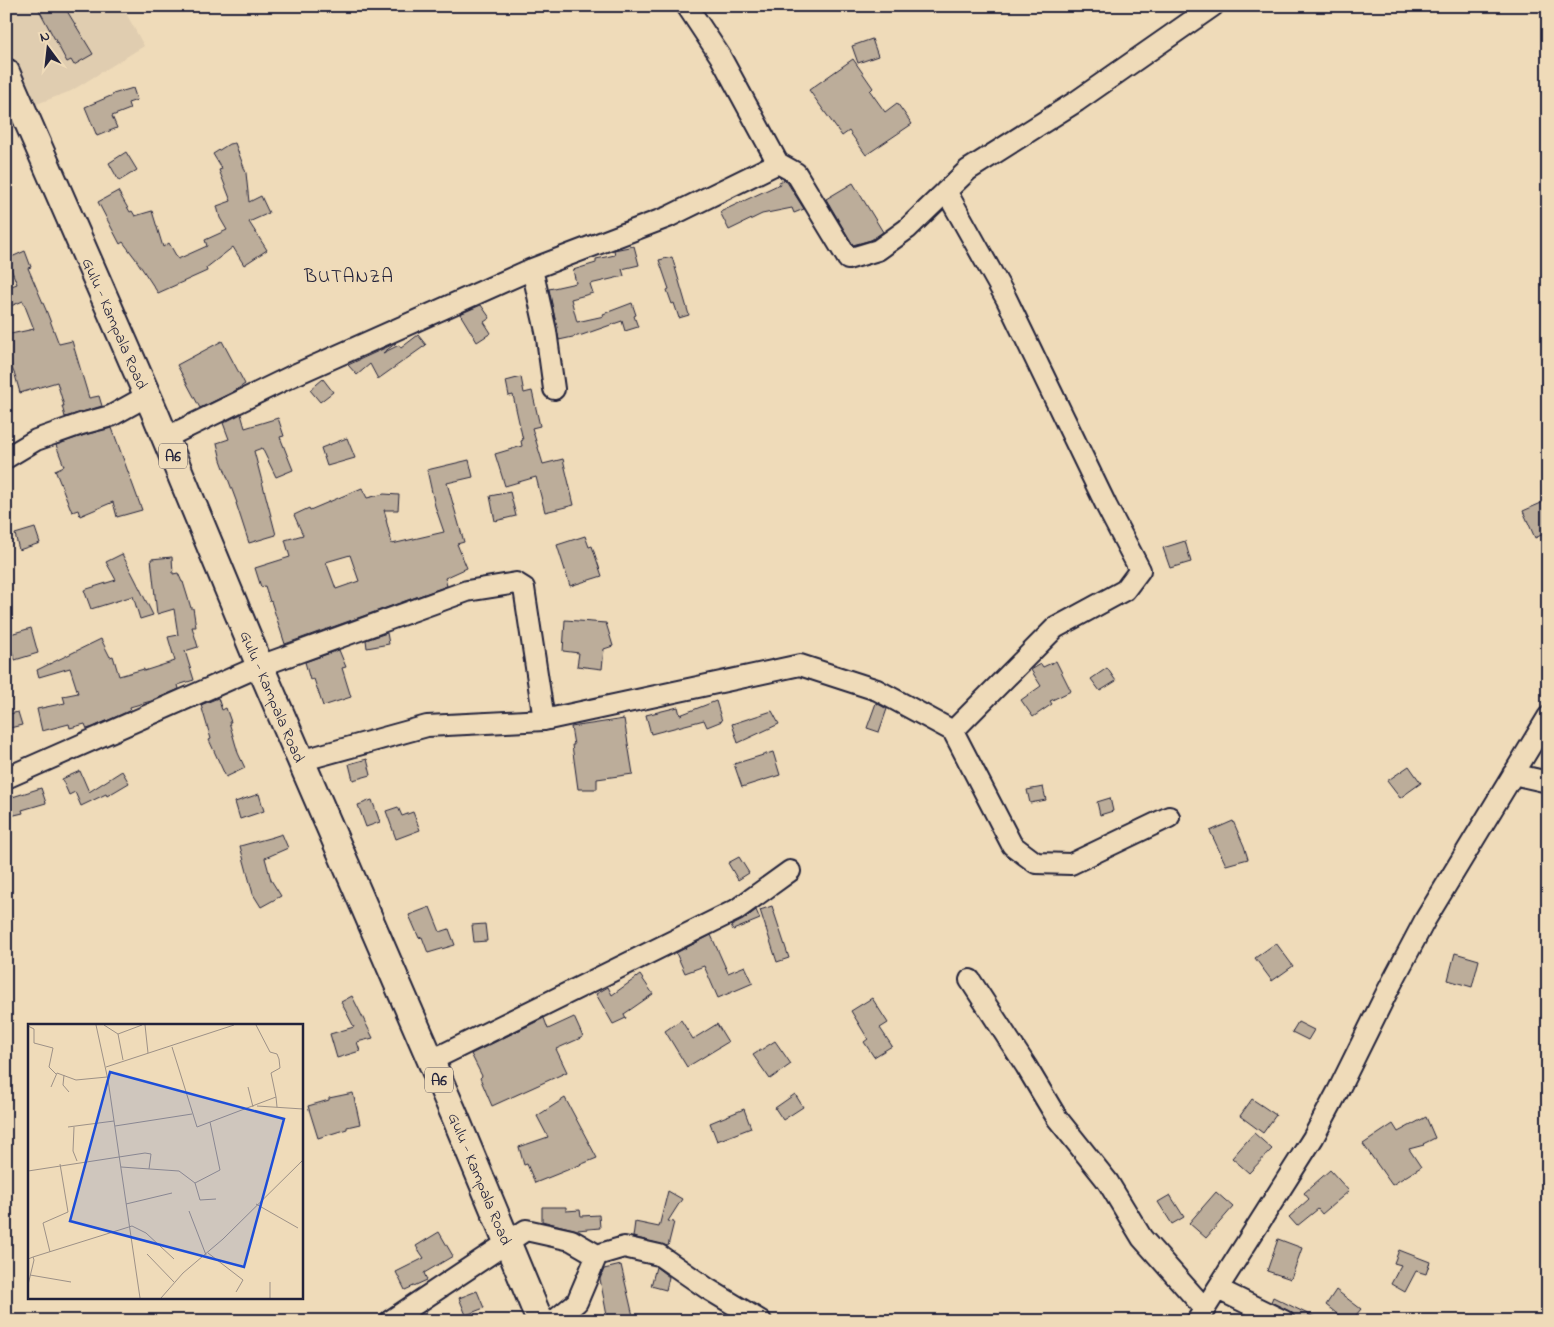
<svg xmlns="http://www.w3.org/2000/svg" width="1554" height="1327" font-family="'Indie Flower',sans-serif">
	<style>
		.built { fill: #e0cdb0 }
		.building { fill: #bcad9a; stroke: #22223b; fill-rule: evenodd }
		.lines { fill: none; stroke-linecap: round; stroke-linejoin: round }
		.minor-casing { stroke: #22223b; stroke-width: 24 }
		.major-casing { stroke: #22223b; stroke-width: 30 }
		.minor { stroke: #efdbb9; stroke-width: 20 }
		.major { stroke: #efdbb9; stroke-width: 26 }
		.labels { text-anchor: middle; stroke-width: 4; stroke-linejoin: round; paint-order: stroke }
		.shield { fill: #efdbb9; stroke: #605a61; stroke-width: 1 }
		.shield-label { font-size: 15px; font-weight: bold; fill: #22223b }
		.street-label { font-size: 16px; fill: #22223b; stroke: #efdbb9 }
		.quarter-label { font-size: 19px; letter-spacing: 1px; fill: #22223b; stroke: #efdbb9 }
		.inset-road { fill: none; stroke: #9d9187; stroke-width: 1 }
		.view { fill: #1d4ed8; fill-opacity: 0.15; stroke: #1d4ed8; stroke-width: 2.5 }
		.inset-edge { fill: none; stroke: #22223b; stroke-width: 2.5 }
	</style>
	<rect width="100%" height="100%" fill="#efdbb9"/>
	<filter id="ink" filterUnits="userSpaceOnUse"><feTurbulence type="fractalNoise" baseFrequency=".02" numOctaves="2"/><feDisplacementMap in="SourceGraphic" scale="10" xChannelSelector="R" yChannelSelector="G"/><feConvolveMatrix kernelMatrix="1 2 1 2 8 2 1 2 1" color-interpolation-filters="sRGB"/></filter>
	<g filter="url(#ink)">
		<path class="built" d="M 122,6 L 144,46 L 71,91 L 34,105 L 6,39 L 6,7 Z"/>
		<path class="building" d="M 37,6 L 64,6 L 93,54 L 74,65 L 71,60 L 67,62 Z
			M 872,39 L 878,56 L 858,63 L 852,46 Z
			M 853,59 L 873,88 L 870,91 L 885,112 L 897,103 L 912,124 L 866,155 L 849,131 L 842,136 L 809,90 Z
			M 133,88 L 137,100 L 128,103 L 130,109 L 112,116 L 117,128 L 97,136 L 85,107 L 113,95 L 113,94 Z
			M 235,143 L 246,173 L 249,202 L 261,196 L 269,213 L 249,222 L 267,250 L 244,265 L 233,247 L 206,268 L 207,271 L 158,293 L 135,258 L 123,242 L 120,244 L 98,202 L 118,191 L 130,212 L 132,211 L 135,216 L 152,211 L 163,247 L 169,243 L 178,259 L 207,246 L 205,240 L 227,230 L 220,218 L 217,206 L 231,201 L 219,170 L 222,169 L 213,154 L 229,144 Z
			M 126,152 L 137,170 L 119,181 L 109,163 Z
			M 784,180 L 787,182 L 804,209 L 794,213 L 792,208 L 762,214 L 729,230 L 720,212 L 780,184 L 779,182 Z
			M 853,183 L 883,232 L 871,240 L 853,245 L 826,199 Z
			M 634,246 L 639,265 L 622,269 L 624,276 L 590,284 L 593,293 L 571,299 L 577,322 L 604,316 L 603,314 L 632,303 L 636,315 L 634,316 L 638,327 L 625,331 L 622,321 L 582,335 L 559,340 L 549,289 L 576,283 L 573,270 L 596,263 L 596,259 L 615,255 L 614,250 Z
			M 25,251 L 31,267 L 28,268 L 46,310 L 59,344 L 72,341 L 89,398 L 99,396 L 102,406 L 65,417 L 62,406 L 64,406 L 57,382 L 20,393 L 15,375 L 6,355 L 6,335 L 34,329 L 23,301 L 6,308 L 6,288 L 17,284 L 7,259 Z
			M 672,257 L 689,315 L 679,318 L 674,303 L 672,304 L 667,290 L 669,289 L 659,260 Z
			M 481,305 L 490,318 L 484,322 L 491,333 L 477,342 L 460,314 Z
			M 418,335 L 426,345 L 378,379 L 370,364 L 357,375 L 348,365 L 396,343 L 383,353 L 399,345 L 401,348 Z
			M 222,341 L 245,384 L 233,392 L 200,408 L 177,365 Z
			M 521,377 L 524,393 L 532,391 L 540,426 L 532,428 L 543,464 L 563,459 L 574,505 L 545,512 L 536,477 L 505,486 L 495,454 L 522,446 L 521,441 L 523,440 L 513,395 L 509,396 L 506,381 Z
			M 323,379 L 333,392 L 320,402 L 310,390 Z
			M 241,414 L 245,428 L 278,418 L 284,436 L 280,437 L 293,470 L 276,477 L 262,448 L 254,451 L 276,535 L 249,543 L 236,503 L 237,503 L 221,460 L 217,443 L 229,439 L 223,423 Z
			M 112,428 L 142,510 L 117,517 L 113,502 L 80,516 L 78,510 L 72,512 L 55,470 L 64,466 L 56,445 L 85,435 Z
			M 347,438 L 355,458 L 327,466 L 321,448 Z
			M 469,460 L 473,477 L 447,483 L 464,542 L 457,544 L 467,568 L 445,578 L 447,586 L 285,644 L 271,601 L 270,602 L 265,586 L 261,587 L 255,568 L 290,557 L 285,540 L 303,535 L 294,515 L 309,508 L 310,510 L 362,488 L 367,498 L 384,494 L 399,495 L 398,510 L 384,510 L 387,520 L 386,520 L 392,544 L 444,532 L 435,506 L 427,470 ZM 350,555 L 359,581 L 336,589 L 326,562 Z
			M 510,492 L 516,516 L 495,521 L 490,496 Z
			M 1548,500 L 1548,532 L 1535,538 L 1523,511 Z
			M 35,528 L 40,543 L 19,550 L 15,534 Z
			M 585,536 L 589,547 L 592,546 L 602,576 L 570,586 L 557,545 Z
			M 1185,541 L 1191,562 L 1170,568 L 1163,548 Z
			M 122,554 L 135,579 L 153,615 L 140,619 L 133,596 L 91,609 L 84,590 L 116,580 L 106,562 Z
			M 172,557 L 173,574 L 178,573 L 182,582 L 183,582 L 191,608 L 193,608 L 196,627 L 192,627 L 198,647 L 185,651 L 194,680 L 178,685 L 179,689 L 151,701 L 130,707 L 131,710 L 93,727 L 87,729 L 85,724 L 70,728 L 69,724 L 42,731 L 37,709 L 65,703 L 63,696 L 78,693 L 70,668 L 39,677 L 37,670 L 101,639 L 110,657 L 113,656 L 119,676 L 144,669 L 144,671 L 175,661 L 168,637 L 178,635 L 174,609 L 157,614 L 151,559 Z
			M 565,620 L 606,623 L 613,646 L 604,649 L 602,669 L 577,666 L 579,653 L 563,651 Z
			M 31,628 L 38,653 L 15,660 L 7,635 Z
			M 387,633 L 389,644 L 367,648 L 366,640 Z
			M 339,650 L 346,667 L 342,668 L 351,697 L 323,706 L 314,679 L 310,680 L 305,662 Z
			M 1056,661 L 1071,691 L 1050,701 L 1052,704 L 1033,717 L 1021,700 L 1041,686 L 1031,670 L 1041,664 L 1043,667 Z
			M 1107,668 L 1116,681 L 1100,691 L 1091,679 Z
			M 218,698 L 222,710 L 226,708 L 231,722 L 229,722 L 238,753 L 245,768 L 226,777 L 209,740 L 211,739 L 201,705 Z
			M 716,701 L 722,721 L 707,727 L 704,720 L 651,734 L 646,715 L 678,707 L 680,715 Z
			M 876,703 L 887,709 L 879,732 L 867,728 Z
			M 772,711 L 779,724 L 738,743 L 732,724 Z
			M 18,712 L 22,725 L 6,729 L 6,715 Z
			M 624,719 L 633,774 L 597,779 L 597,789 L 578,789 L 572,745 L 574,745 L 571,727 Z
			M 773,752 L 780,775 L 742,787 L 734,764 Z
			M 367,759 L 371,775 L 353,780 L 349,764 Z
			M 1409,766 L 1421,783 L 1400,798 L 1387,781 Z
			M 80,771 L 89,792 L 122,771 L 129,783 L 107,796 L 106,794 L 81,806 L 75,792 L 69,795 L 62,779 Z
			M 1043,787 L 1046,800 L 1030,803 L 1027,790 Z
			M 41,788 L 46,803 L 22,810 L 23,813 L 6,817 L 6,799 Z
			M 259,794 L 264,811 L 240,819 L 235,802 Z
			M 1110,798 L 1113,811 L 1100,815 L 1097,802 Z
			M 372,800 L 380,822 L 366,827 L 358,805 Z
			M 398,807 L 402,816 L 413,812 L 420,830 L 396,839 L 386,811 Z
			M 1233,821 L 1244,846 L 1248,859 L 1226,865 L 1210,831 Z
			M 282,834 L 288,848 L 265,858 L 271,880 L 281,896 L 261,907 L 253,894 L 240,846 L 273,837 Z
			M 739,857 L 749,873 L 738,880 L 728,863 Z
			M 772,906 L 789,958 L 777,962 L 760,910 Z
			M 430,907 L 440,932 L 449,929 L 455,945 L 428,953 L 422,937 L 419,938 L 409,915 Z
			M 756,910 L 760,919 L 733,930 L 731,926 L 743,920 Z
			M 485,924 L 487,941 L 474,942 L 472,925 Z
			M 711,935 L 728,973 L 745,966 L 753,983 L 718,998 L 704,966 L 685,973 L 676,953 Z
			M 1276,943 L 1293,966 L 1272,981 L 1255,958 Z
			M 1455,953 L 1479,960 L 1472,987 L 1448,980 Z
			M 640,975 L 653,994 L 624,1014 L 626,1018 L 613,1024 L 596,994 L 608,987 L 612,995 Z
			M 352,996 L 373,1038 L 357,1042 L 360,1051 L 337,1058 L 330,1034 L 354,1027 L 341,1002 Z
			M 872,998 L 888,1023 L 880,1028 L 892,1046 L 874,1057 L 864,1042 L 868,1039 L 851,1011 Z
			M 574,1017 L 583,1037 L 556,1049 L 567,1072 L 492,1106 L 480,1078 L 482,1076 L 471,1054 L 544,1018 L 548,1029 Z
			M 681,1020 L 693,1039 L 717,1024 L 728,1042 L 687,1067 L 665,1031 Z
			M 1298,1022 L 1314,1030 L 1308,1040 L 1292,1032 Z
			M 775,1041 L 791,1064 L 770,1079 L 753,1055 Z
			M 353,1093 L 360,1124 L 347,1127 L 347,1129 L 318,1138 L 308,1106 L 329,1100 L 329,1098 Z
			M 795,1094 L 803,1107 L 783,1120 L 775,1108 Z
			M 565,1098 L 597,1158 L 535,1183 L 527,1164 L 524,1165 L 519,1147 L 548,1137 L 537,1116 Z
			M 1252,1099 L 1276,1115 L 1263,1133 L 1240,1116 Z
			M 744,1109 L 751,1128 L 717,1141 L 710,1123 Z
			M 1426,1117 L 1435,1138 L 1423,1144 L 1424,1145 L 1409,1149 L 1421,1167 L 1392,1185 L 1363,1144 L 1393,1124 L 1398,1132 Z
			M 1254,1133 L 1272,1149 L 1249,1173 L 1232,1158 Z
			M 1330,1170 L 1349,1191 L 1322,1214 L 1318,1209 L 1297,1226 L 1289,1217 L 1309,1199 L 1304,1193 Z
			M 668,1191 L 682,1199 L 668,1221 L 674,1222 L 668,1246 L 633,1237 L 635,1222 L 659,1227 Z
			M 1216,1192 L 1233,1207 L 1206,1238 L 1189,1223 Z
			M 1170,1195 L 1184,1217 L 1172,1224 L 1158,1202 Z
			M 542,1207 L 566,1207 L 566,1211 L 580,1210 L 581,1216 L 599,1215 L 600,1228 L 577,1230 L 542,1221 Z
			M 439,1232 L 453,1256 L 424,1273 L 427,1280 L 405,1290 L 396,1272 L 424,1258 L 416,1246 Z
			M 1278,1239 L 1302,1248 L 1291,1279 L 1267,1271 Z
			M 1399,1250 L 1430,1262 L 1426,1274 L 1416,1271 L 1405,1292 L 1391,1284 L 1401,1265 L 1394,1263 Z
			M 621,1265 L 633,1316 L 620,1318 L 621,1321 L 608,1321 L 600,1279 L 604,1269 Z
			M 656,1267 L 669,1277 L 666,1290 L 651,1286 Z
			M 1336,1290 L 1361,1309 L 1351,1321 L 1346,1321 L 1326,1305 Z
			M 477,1291 L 484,1308 L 466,1315 L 459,1298 Z
			M 1273,1297 L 1322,1321 L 1296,1321 L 1294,1315 L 1289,1311 L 1271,1302 Z"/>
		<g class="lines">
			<g class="minor-casing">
				<path id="minor" d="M 687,6 L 720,56 L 778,163 L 796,173 L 848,259 L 878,250 L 907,229 L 968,170 L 1077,101 L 1213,6
					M 946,191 L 1006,298 L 1107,507 L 1140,570 L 1125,590 L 1055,628 L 953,731
					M 532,269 L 546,331 L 554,389
					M 165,438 L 292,376 L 532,269 L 668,217 L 778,163
					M 6,458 L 36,440 L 81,424 L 111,416 L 147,396
					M 300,761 L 427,726 L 544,720 L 800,665 L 877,690 L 953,731 L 1012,845 L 1036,863 L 1071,864 L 1169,817
					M 1513,774 L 1548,782
					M 6,778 L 260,666 L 467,591 L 516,583 L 524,588 L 544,720
					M 970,980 L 1026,1066 L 1057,1118 L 1108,1182 L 1142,1238 L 1205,1309
					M 430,1061 L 736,910 L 790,871
					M 1218,1289 L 1267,1313 L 1284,1321
					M 390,1321 L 526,1230 L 571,1240 L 597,1255 L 624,1247 L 659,1255 L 708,1289 L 761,1321
					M 554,1321 L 577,1302 L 597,1255
					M 1197,1321 L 1313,1138 L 1338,1091 L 1387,992 L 1425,920 L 1548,717"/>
			</g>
			<g class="major-casing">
				<g id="major">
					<path id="s1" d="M 6,72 L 155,413 L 260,666 L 454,1114 L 540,1321"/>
				</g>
			</g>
			<use href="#minor" class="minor"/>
			<use href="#major" class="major"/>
		</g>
	</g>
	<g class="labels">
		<g class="shield">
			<rect x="159" y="443.5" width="28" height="25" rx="4"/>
			<rect x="425" y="1067.5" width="28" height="25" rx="4"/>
		</g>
		<g class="shield-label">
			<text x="173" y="461">A6</text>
			<text x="439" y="1085">A6</text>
		</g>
		<g class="street-label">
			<text dy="6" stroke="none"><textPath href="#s1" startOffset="274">Gulu - Kampala Road</textPath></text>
			<text dy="6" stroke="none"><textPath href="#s1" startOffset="679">Gulu - Kampala Road</textPath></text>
			<text dy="6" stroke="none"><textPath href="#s1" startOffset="1204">Gulu - Kampala Road</textPath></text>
		</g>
		<g class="quarter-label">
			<text x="349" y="282">BUTANZA</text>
		</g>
	</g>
	<g transform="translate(28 1024)">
		<rect width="275" height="275" fill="#efdbb9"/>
		<path class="inset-road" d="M 68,1 L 80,56 L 112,274M 76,1 L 90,10 L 114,1M 117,1 L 120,29M 228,1 L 242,28 L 249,30 L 251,35 L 252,44 L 243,49 L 248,73M 0,2 L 6,5 L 6,19 L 25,24 L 21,43 L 28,50M 90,10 L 95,36M 144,23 L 169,103 L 248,73 L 249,83M 78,43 L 206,1M 36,51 L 35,61 L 41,68M 23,63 L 29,49 L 48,56 L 79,53M 220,63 L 225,83M 229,82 L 275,85M 87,102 L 164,90M 40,103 L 86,97M 46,103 L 45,127 L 49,137M 93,143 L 151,147 L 167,159 L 172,176 L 188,175M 0,147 L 117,129 L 123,130 L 121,145M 167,159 L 192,146 L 182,98M 98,180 L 144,169M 228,180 L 270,204M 161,187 L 178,231M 22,228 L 15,199 L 40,188 L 32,140M 180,229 L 215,256 L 208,268M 119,230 L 146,258M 5,233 L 104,202 L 118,209 L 146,235M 0,235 L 5,233 L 6,236 L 0,261M 2,251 L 43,258M 133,274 L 155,249 L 195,215 L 275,136M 242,274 L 242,258"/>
		<path class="view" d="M 82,48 L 256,95 L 216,243 L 42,197 Z"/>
		<rect width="275" height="275" class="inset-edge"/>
	</g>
	<rect width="1554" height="1327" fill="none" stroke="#efdbb9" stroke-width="25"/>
	<rect x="12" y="12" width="1529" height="1302" fill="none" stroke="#22223b" stroke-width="2" filter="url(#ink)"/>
	<g transform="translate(48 48) rotate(345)" stroke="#efdbb9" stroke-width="4" paint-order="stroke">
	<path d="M0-4L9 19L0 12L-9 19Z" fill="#22223b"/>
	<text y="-8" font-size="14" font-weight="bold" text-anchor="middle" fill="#22223b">N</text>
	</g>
</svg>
